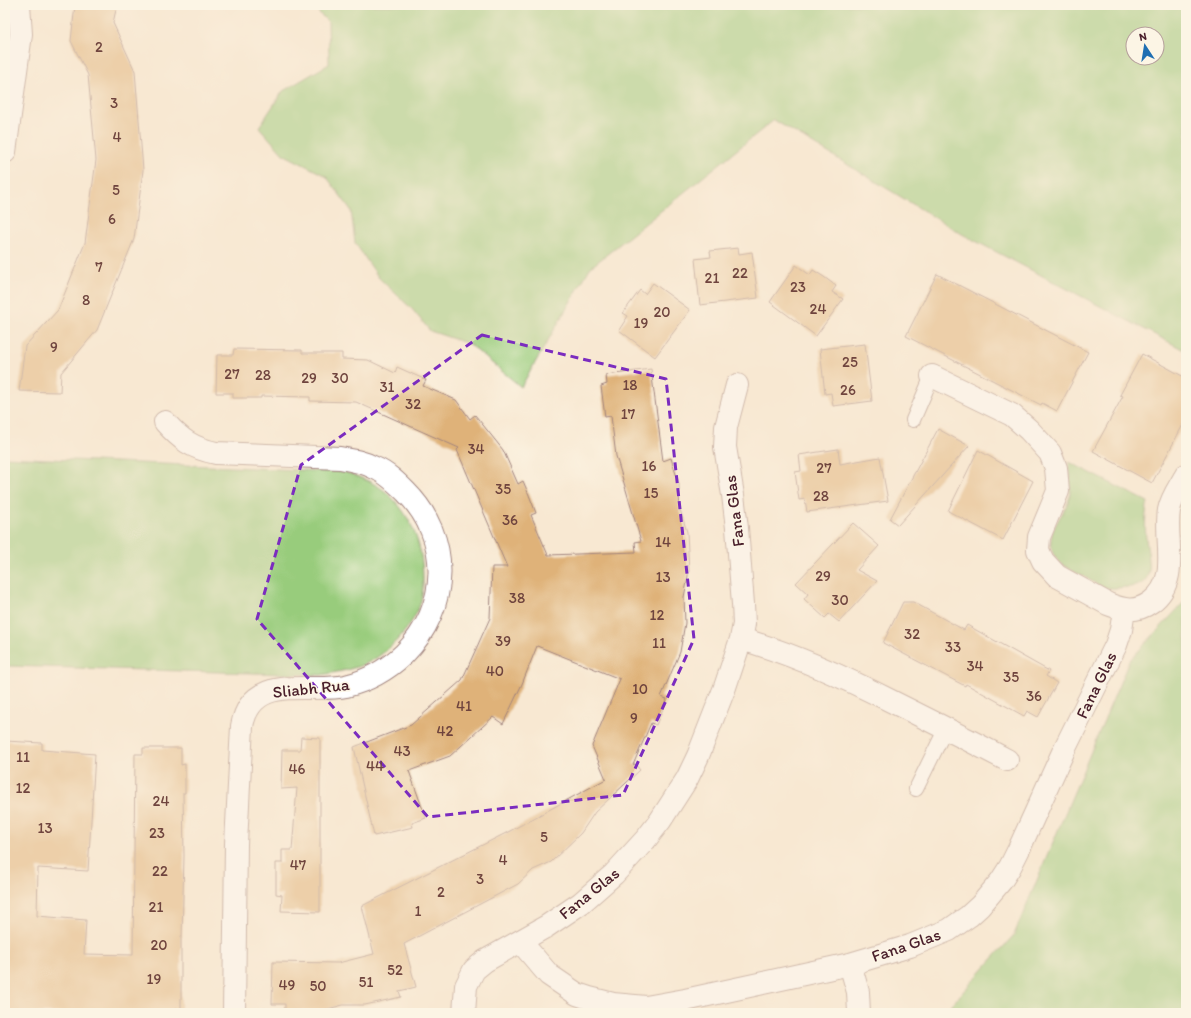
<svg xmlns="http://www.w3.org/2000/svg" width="1191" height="1018" font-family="Itim,sans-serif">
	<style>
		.grass { fill: #98cc7c; stroke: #717654; fill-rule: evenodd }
		.building { fill: #dfb279 }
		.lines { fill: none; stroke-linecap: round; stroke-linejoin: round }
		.service-casing { stroke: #a1847e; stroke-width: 16 }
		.minor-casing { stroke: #a1847e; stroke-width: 24 }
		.service { stroke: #fff; stroke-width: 14 }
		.minor { stroke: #fff; stroke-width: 22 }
		.marked { fill: none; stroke: #7b2cbf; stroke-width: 3; stroke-dasharray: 8 5; stroke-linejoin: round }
		.labels { text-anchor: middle; stroke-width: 3; stroke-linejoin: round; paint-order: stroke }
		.number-label { font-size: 15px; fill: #6f443e }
		.street-label { font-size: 17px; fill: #4a1f2b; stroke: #fcf5e5 }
	</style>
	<rect width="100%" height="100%" fill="#fcf5e5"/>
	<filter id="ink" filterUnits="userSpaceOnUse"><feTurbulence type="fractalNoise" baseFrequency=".025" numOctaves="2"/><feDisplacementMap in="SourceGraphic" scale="8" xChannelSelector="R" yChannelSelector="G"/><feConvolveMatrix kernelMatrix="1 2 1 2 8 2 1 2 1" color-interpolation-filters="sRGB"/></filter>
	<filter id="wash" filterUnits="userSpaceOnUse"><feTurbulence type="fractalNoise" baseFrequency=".012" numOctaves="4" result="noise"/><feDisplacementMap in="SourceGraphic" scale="16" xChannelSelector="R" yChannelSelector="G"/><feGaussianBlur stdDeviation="0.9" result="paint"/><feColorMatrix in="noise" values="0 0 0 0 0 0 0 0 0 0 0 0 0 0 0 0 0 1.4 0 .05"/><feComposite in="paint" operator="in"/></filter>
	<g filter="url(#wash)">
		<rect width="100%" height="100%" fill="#f8e8d2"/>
		<path class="grass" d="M 322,5 L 1186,5 L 1186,351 L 962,234 L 774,120 L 590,268 L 521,387 L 469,344 L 430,331 L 412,309 L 379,278 L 355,243 L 351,210 L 326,176 L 283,154 L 259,127 L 283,91 L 329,64 L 328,22 L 318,12 ZM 1133,34 L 1157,34 L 1157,58 L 1133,58 Z
			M 5,457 L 345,472 C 359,477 374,482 386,492 C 412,515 423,546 423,579 C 423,586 423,594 421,601 C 415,624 391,650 371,661 C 356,669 338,672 321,675 L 5,666 Z
			M 1069,462 L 1148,502 C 1145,514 1145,526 1146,538 C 1148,558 1158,585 1129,587 C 1122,587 1114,589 1108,588 C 1100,587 1090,580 1083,576 C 1070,569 1053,563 1051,546 C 1049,529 1062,517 1068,502 C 1072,489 1070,475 1069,462 Z
			M 1186,600 L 1186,1013 L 944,1013 L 1014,935 L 1129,661 Z"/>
		<g id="blocks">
			<path class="building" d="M 75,5 L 117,5 L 113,23 L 135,71 L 143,170 L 134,239 L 97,330 L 61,373 L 60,392 L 19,391 L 25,346 L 58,310 L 85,243 L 96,160 L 88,75 L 71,41 Z
				M 738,248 L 739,254 L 752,252 L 758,298 L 700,305 L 695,259 L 711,257 L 710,251 Z
				M 796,265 L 810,275 L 813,270 L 824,277 L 836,286 L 832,292 L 843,299 L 816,336 L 770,302 Z
				M 937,274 L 1088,352 L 1057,411 L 1042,403 L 1041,405 L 906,336 Z
				M 653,283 L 690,310 L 655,357 L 619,330 L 628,316 L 623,313 L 640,290 L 645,294 Z
				M 865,344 L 872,401 L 833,406 L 831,393 L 825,394 L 820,349 Z
				M 234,349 L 302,350 L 302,353 L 342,353 L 342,359 L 368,360 L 395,373 L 397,367 L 426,380 L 423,386 L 456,400 L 470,419 L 475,415 L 503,450 L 518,484 L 523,481 L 529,495 L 536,513 L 531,515 L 548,555 L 636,552 L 635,542 L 641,541 L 616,456 L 611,416 L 605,417 L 601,386 L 607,384 L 606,375 L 651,369 L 663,461 L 671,458 L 679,484 L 680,509 L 687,532 L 689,572 L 684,597 L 685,623 L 680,652 L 661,697 L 667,699 L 656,725 L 651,723 L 633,765 L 635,764 L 640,770 L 595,812 L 581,833 L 551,862 L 533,870 L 518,884 L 404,944 L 416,987 L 399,991 L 401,997 L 365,1005 L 343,1005 L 320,1011 L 285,1010 L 285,1004 L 272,1004 L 273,962 L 338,963 L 374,954 L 362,906 L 510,831 L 606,779 L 592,746 L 620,679 L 537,646 L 522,684 L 503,724 L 493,717 L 450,756 L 409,771 L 426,818 L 412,823 L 413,827 L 374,836 L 354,747 L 411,725 L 462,680 L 490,618 L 492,567 L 507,567 L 457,450 L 459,448 L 356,402 L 310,401 L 310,397 L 261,396 L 261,398 L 233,398 L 233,393 L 216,393 L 217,355 L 233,355 Z
				M 1142,354 L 1186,378 L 1186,419 L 1152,483 L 1093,451 L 1123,396 L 1120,395 Z
				M 938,429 L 969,446 L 898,525 L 890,519 Z
				M 838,449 L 840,464 L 880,457 L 888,501 L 807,512 L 805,499 L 799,500 L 795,472 L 801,471 L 799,455 Z
				M 978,450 L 1033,481 L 1003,540 L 948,511 Z
				M 853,523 L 879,546 L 857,570 L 877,581 L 839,622 L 829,614 L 825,618 L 804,599 L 808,594 L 796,583 Z
				M 903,602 L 913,602 L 964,630 L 967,625 L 1049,671 L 1046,676 L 1057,683 L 1038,717 L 1027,711 L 1024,716 L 966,684 L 965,686 L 883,643 Z
				M 301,737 L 320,738 L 320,912 L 281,911 L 282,895 L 276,894 L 276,863 L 282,863 L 282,850 L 292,850 L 297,788 L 281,789 L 282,750 L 300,750 Z
				M 5,741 L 42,743 L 42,750 L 95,754 L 88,871 L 38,868 L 37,916 L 86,920 L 84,954 L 133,955 L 135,754 L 143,754 L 143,748 L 181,748 L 181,765 L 185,764 L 185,793 L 183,793 L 184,856 L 182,936 L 181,936 L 181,1009 L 176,1009 L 176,1013 L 5,1013 Z"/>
		</g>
	</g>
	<g filter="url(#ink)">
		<use href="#blocks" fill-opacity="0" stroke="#a1847e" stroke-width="1"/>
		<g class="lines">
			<g class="service-casing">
				<path id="service" d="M 913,420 L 932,376
					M 916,789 L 946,728"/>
			</g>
			<g class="minor-casing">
				<path id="minor" d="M 5,152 L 21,34 L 19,5
					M 932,376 L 1012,415 L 1029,430 L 1050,453 L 1056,468 L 1058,491 L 1039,537 L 1038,550 L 1043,561 L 1057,576 L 1108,604 C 1123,610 1136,613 1151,602 C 1181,580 1164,541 1169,510 C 1171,498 1180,486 1186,475
					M 165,422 C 181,440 192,448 216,453 L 340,458 C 352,460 364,462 375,468 C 387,473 397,483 406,492 C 452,538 450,608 404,654 C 388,669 367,681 346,686 C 308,694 252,672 242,726 L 236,844 L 234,1013
					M 741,639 C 794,654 844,677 893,702 C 931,721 969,740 1007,760
					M 520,941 L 549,975 L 577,994 L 589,998 L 613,1004 L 646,1007 L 685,1000 L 850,964 L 910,946 L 949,930 L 969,916 L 980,906 L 1001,881 L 1010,867 L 1019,849 L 1064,750 L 1116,645 L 1121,630 L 1124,610
					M 850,964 L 858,992 L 859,1013
					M 464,1013 L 466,986 L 474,970 L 485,961 L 547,926 L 581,903 L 614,874 L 646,839 L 660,821 L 687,779 L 698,756 L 725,687 L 741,639 L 744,624 L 743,604 L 737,528 L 733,495 L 725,447 L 726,427 L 737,385"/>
			</g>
			<use href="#service" class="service"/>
			<use href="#minor" class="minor"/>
		</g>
	</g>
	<path d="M0 0H1191V1018H0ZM 482,335 L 666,379 L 694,639 L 623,795 L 428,817 L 257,619 L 301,465 Z" fill="#f8e8d2" fill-opacity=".55" fill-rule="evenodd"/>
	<path class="marked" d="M 482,335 L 666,379 L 694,639 L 623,795 L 428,817 L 257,619 L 301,465 Z"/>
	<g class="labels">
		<g class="number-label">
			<text x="99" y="52">2</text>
			<text x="114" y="108">3</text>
			<text x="117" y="142">4</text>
			<text x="116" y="195">5</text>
			<text x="112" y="224">6</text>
			<text x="99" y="272">7</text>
			<text x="740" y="278">22</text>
			<text x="712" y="283">21</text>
			<text x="798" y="292">23</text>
			<text x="86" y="305">8</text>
			<text x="818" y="314">24</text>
			<text x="662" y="317">20</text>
			<text x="641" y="328">19</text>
			<text x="54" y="352">9</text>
			<text x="850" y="367">25</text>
			<text x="232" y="379">27</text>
			<text x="263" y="380">28</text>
			<text x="309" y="383">29</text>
			<text x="340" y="383">30</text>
			<text x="630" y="390">18</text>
			<text x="387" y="392">31</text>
			<text x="848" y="395">26</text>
			<text x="413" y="409">32</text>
			<text x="628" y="419">17</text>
			<text x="476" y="454">34</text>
			<text x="649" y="471">16</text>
			<text x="824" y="473">27</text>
			<text x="503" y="494">35</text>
			<text x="651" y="498">15</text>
			<text x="821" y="501">28</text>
			<text x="510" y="525">36</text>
			<text x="663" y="547">14</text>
			<text x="823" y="581">29</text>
			<text x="663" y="582">13</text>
			<text x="517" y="603">38</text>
			<text x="840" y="605">30</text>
			<text x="657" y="620">12</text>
			<text x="912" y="639">32</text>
			<text x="503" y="646">39</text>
			<text x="659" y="648">11</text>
			<text x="953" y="652">33</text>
			<text x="975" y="671">34</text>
			<text x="495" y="676">40</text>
			<text x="1011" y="682">35</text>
			<text x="640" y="694">10</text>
			<text x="1034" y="701">36</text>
			<text x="464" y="711">41</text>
			<text x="634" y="723">9</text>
			<text x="445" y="736">42</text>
			<text x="402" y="756">43</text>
			<text x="23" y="762">11</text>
			<text x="375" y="771">44</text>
			<text x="297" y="774">46</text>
			<text x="23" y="793">12</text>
			<text x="161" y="806">24</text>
			<text x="45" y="833">13</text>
			<text x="157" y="838">23</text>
			<text x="544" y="842">5</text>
			<text x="503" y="865">4</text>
			<text x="298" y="870">47</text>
			<text x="160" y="876">22</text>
			<text x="480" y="884">3</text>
			<text x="441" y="897">2</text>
			<text x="156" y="912">21</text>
			<text x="418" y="916">1</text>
			<text x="159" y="950">20</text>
			<text x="395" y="975">52</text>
			<text x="154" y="984">19</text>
			<text x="366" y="987">51</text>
			<text x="287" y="990">49</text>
			<text x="318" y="991">50</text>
		</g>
		<g class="street-label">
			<text transform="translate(734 511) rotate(-97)" y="6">Fana Glas</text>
			<text transform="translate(1096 685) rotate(-64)" y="6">Fana Glas</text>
			<text transform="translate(311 688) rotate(-6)" y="6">Sliabh Rua</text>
			<text transform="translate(589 893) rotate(-39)" y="6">Fana Glas</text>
			<text transform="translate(906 945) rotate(-19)" y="6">Fana Glas</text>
		</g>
	</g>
	<rect width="1191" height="1018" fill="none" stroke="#fcf5e5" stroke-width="20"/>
	<g transform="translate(1145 46) rotate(348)"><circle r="19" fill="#fcf5e5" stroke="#b59f9b"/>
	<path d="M0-3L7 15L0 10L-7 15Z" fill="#1f6fb2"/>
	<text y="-6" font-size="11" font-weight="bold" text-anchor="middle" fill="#4a1f2b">N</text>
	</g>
</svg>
